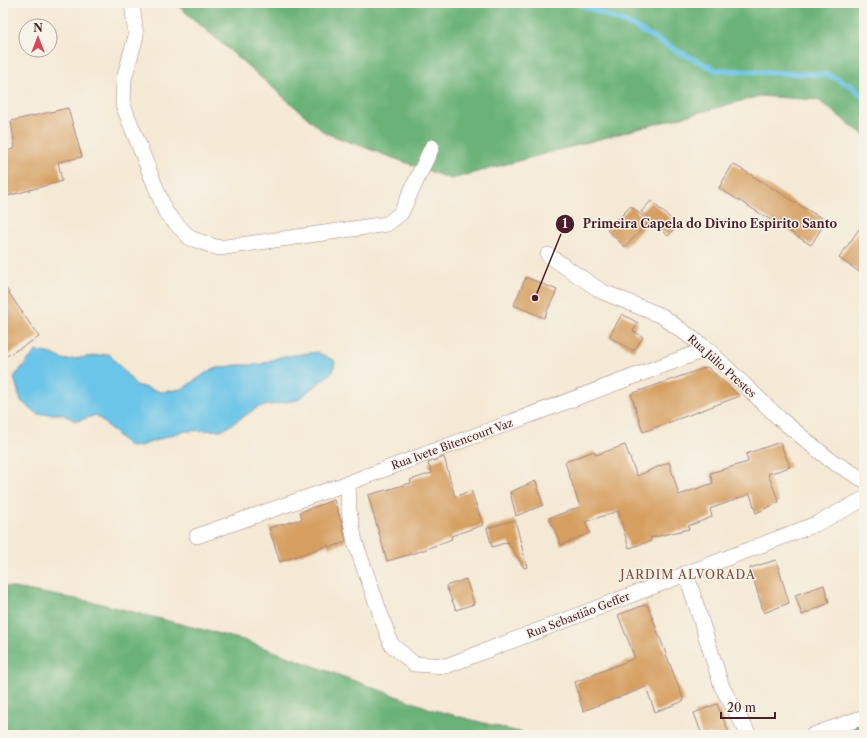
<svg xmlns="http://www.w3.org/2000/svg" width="867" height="738" font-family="'Libre Caslon Text',serif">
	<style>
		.forest { fill: #6bb278; stroke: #5a6852 }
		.water { fill: #6ac5e8; stroke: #5a728a }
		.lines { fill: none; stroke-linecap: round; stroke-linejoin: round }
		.stream { stroke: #6ac5e8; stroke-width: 5.5 }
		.building { fill: #d69f61 }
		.minor-casing { stroke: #9f8480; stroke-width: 16 }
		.minor { stroke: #fff; stroke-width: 15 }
		.labels { text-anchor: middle; stroke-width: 3; stroke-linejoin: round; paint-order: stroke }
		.street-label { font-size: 11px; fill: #4a1f2b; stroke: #f7f3e8 }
		.neighbourhood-label { font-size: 12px; letter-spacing: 1px; fill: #7b4c3e; stroke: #f7f3e8 }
		.leader { fill: none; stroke: #4a1f2b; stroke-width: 1.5 }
		.callout-dot { fill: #4a1f2b; stroke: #f7f3e8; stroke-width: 1.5 }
		.mark-label { font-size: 12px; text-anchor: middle; font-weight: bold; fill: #fff }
		.callout-label { font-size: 12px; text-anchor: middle; font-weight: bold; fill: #4a1f2b; stroke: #f7f3e8; stroke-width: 3; stroke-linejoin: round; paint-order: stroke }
	</style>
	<rect width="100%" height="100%" fill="#f7f3e8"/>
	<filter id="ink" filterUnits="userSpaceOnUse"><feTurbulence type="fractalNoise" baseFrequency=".025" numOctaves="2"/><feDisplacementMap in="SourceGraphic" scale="8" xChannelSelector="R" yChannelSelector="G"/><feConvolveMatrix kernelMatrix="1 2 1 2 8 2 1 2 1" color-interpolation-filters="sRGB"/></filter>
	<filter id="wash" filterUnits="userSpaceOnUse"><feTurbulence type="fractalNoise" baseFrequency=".012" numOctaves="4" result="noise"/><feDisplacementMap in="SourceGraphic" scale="16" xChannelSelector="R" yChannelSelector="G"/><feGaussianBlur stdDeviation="0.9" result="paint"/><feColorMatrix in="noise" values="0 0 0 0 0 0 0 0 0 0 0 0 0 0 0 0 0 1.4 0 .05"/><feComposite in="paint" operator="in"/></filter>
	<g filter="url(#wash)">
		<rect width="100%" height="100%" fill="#f4e9d4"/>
		<path class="forest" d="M 175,3 L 864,3 L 864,135 L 818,100 L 760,96 L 451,179 L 325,133 Z
			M 3,586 L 98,603 L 243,640 L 434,710 L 530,735 L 3,735 Z
			M 864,719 L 864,735 L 803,735 Z"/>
		<path class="water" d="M 36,351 L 52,354 L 65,360 L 109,354 L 136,385 L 161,392 L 182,389 L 212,369 L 238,365 L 259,365 L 280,357 L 317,352 L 335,361 L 333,372 L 297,400 L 258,407 L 223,430 L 183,431 L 140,446 L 130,447 L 96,415 L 77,421 L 61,414 L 37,414 L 21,401 L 14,377 Z"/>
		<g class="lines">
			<path class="stream" d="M 577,3 L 633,26 L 679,52 L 716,70 L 828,75 L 850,85 L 864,97"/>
		</g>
		<g id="blocks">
			<path class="building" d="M 68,108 L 82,157 L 58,162 L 62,181 L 8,196 L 3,174 L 3,153 L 15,148 L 11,121 Z
				M 733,164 L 826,221 L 811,245 L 719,188 Z
				M 651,201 L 678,225 L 668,236 L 641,212 Z
				M 631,206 L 649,222 L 625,247 L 607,230 Z
				M 864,222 L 864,275 L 839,258 Z
				M 526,277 L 557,290 L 544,318 L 514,305 Z
				M 3,284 L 39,337 L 3,358 Z
				M 622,314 L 638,323 L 633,331 L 643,337 L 634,351 L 609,337 Z
				M 707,367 L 740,396 L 643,432 L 631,394 Z
				M 780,442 L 790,467 L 768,474 L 779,502 L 756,513 L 750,494 L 710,509 L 712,517 L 688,526 L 689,529 L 650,538 L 651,541 L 629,548 L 618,511 L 585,522 L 590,533 L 561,545 L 549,518 L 580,507 L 565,462 L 594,451 L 596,455 L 625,445 L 637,476 L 669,462 L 679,495 L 713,483 L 710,473 L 748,462 L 746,454 Z
				M 444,457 L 455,497 L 471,490 L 483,525 L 451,536 L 452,539 L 421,551 L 387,561 L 368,495 L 411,483 L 410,480 L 432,473 L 428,463 Z
				M 536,481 L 543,505 L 516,516 L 510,492 Z
				M 334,500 L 342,524 L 346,542 L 329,548 L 328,545 L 280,562 L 269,528 L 302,519 L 300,512 Z
				M 515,520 L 527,567 L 524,568 L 508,542 L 492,547 L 487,528 Z
				M 776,560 L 789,603 L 764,613 L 750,568 Z
				M 466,579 L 474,604 L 456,610 L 446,586 Z
				M 824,585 L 829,603 L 802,615 L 795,595 Z
				M 647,604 L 684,701 L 655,712 L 646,687 L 583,711 L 575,682 L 635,658 L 618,615 Z
				M 717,704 L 730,735 L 702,735 L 694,713 Z"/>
		</g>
	</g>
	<g filter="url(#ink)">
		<use href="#blocks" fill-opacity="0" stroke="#9f8480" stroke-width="1"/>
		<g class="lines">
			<g class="minor-casing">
				<path id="minor" d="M 132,3 L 136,36 L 124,79 L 123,105 L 166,213 L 190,238 L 219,248 L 387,224 L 401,213 L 432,147
					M 548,255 L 601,291 L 662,316 L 707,349 L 779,418 L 830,460 L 864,480
					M 348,483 L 349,511 L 355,542 L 391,644 L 414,664 L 446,666 L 816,524 L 864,499
					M 197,536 L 348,483 L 707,349
					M 686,573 L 722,687 L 749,735
					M 813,735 L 864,717"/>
			</g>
			<use href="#minor" class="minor"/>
		</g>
	</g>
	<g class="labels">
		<g class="street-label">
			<text transform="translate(722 366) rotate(42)" y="4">Rua Júlio Prestes</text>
			<text transform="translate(452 444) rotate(-20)" y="4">Rua Ivete Bitencourt Vaz</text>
			<text transform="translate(578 615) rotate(-21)" y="4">Rua Sebastião Geffer</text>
		</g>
		<g class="neighbourhood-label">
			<text x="688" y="579">JARDIM ALVORADA</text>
		</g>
	</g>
	<path class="leader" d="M535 298L565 224"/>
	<g class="callout-dot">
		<circle cx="535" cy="298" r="4"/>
		<circle cx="565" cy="224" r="10"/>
	</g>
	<g class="mark-label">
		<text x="565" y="228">1</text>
	</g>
	<g class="callout-label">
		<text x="710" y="228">Primeira Capela do Divino Espirito Santo</text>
	</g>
	<rect width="867" height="738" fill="none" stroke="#f7f3e8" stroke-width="16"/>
	<g transform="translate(38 38)"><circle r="19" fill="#f7f3e8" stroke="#b29e9c"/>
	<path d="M0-3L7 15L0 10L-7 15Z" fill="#d1495b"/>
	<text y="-6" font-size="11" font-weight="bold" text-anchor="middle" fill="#4a1f2b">N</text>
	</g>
	<path d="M721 712v6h54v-6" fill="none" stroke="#4a1f2b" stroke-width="2"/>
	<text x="727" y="712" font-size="12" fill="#4a1f2b" stroke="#f7f3e8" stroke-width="3" paint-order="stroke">20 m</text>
</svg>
